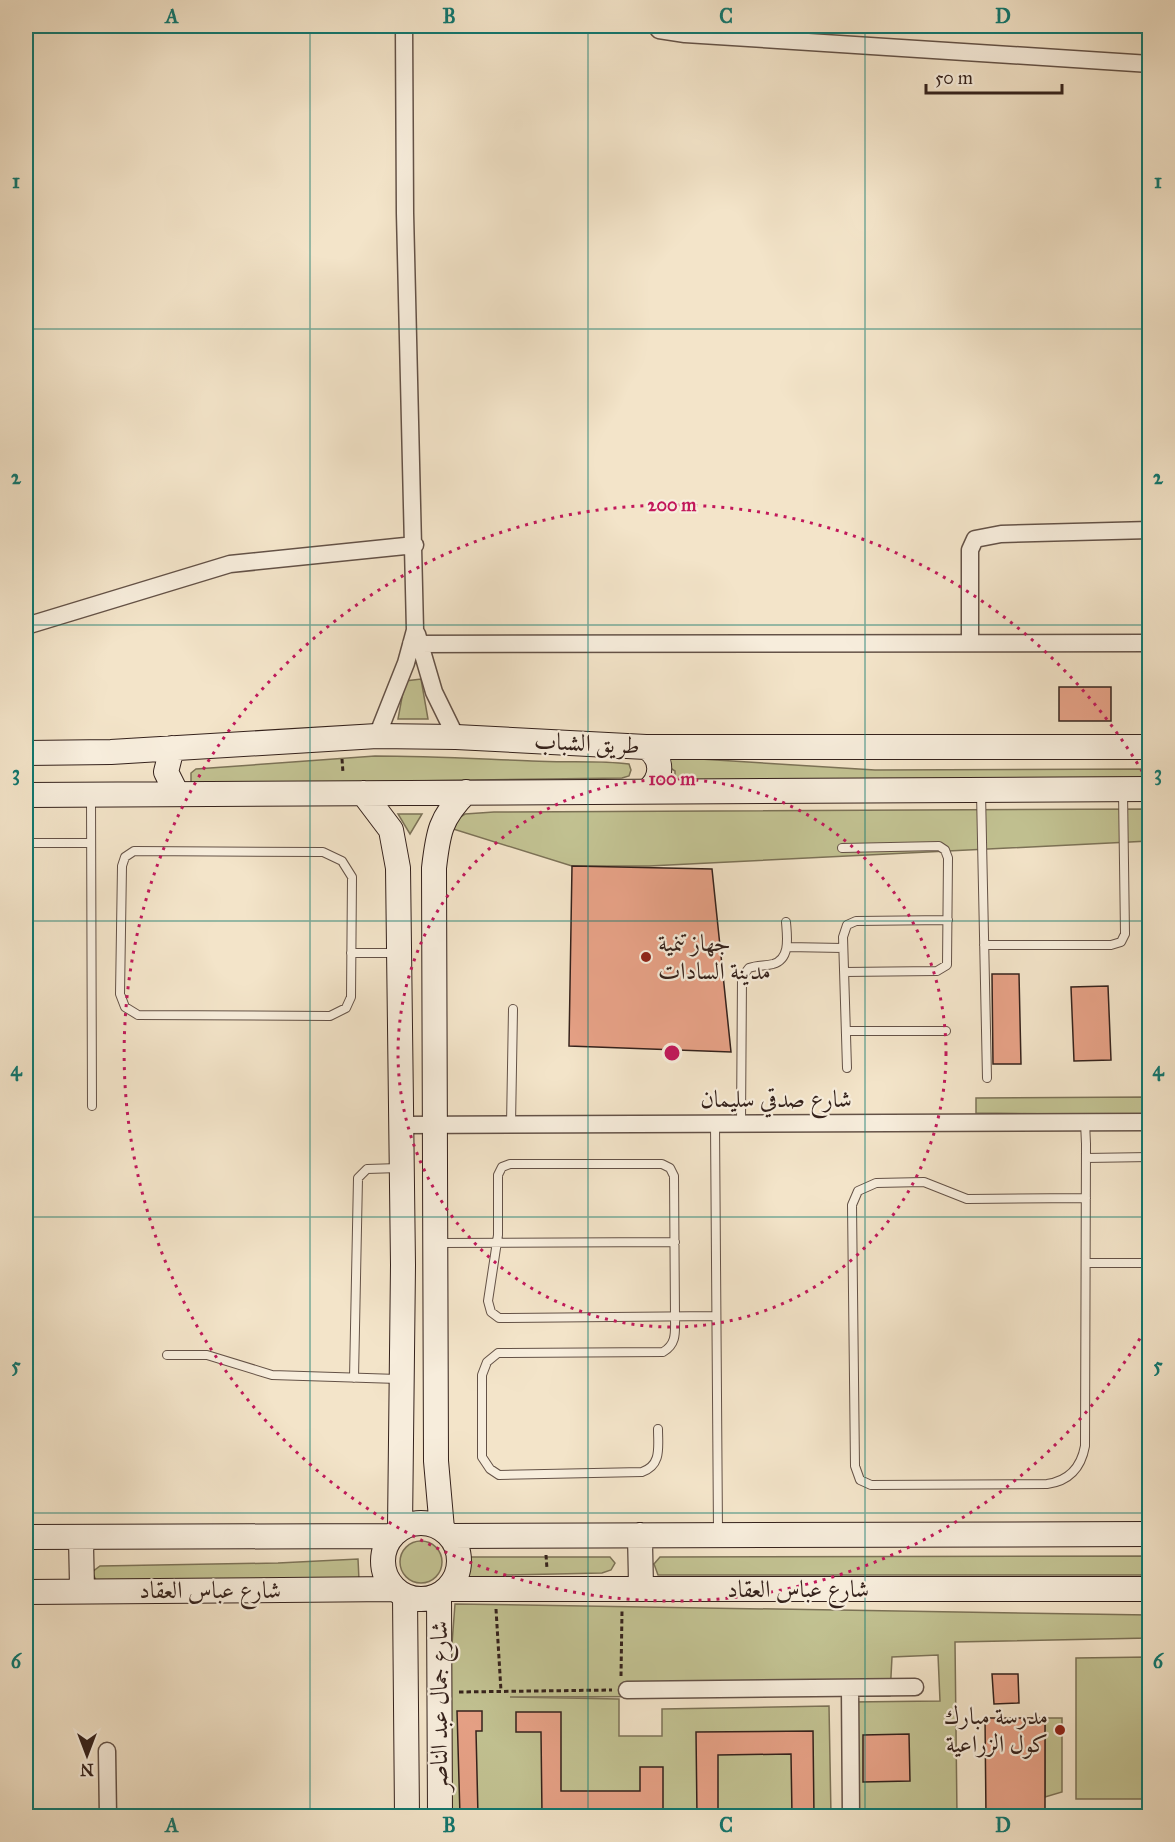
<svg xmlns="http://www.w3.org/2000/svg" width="1175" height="1842" font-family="'IM FELL Great Primer',Amiri,serif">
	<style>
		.green { fill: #c2c292; stroke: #7c7257; stroke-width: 1.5 }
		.building { fill: #e6a186; stroke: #35221c; stroke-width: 1.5 }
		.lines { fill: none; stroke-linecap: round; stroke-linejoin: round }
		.lane-casing { stroke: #645247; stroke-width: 10 }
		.street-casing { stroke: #645247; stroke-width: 19 }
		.secondary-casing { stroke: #35221c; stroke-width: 26 }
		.path { stroke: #35221c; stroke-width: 3; stroke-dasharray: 4.5 3; stroke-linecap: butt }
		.lane { stroke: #f7eddc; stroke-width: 8 }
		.street { stroke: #f7eddc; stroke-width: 16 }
		.secondary { stroke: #f7eddc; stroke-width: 24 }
		.grid { fill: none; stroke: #0f766e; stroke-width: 1.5; stroke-opacity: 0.55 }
		.ring { fill: none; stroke: #c2185b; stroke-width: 3; stroke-dasharray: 3 6 }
		.poi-dot { fill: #8f2418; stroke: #f7eddc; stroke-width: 2 }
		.labels { text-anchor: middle; stroke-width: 4.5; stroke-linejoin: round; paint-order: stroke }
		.street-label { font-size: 24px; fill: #35221c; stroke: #f7eddc }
		.poi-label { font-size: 24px; fill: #35221c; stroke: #f7eddc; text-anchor: start }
		.centre { fill: #c2185b; stroke: #f7eddc; stroke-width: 3 }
		.ring-label { font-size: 18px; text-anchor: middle; font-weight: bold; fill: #c2185b; stroke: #f7eddc; stroke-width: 4.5; stroke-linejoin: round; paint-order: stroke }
		.neatline { fill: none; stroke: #0f766e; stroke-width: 2 }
		.grid-label { font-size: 20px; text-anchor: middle; font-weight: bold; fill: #0f766e }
	</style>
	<rect width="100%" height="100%" fill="#f3e4c9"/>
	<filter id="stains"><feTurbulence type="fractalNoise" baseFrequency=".00333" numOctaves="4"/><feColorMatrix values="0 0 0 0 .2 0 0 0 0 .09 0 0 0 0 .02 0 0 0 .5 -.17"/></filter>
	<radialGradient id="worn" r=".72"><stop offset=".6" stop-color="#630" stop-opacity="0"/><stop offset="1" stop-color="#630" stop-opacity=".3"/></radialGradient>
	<path class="green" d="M 421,679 L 428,719 L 398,719 L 405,681 Z
		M 375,756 C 427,756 479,759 532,761 C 564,763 596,760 629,764 L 631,770 L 629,776 L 622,778 L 199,784 L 191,782 L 191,773 L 196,769 Z
		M 652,756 L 875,770 L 1149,769 L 1149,781 L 671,785 L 675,779 L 675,771 Z
		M 1150,809 L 1149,841 L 649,866 L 572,866 L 450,828 L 451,823 L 465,814 L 494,812 Z
		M 398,814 L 422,814 L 410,834 Z
		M 1149,1097 L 1149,1115 L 976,1113 L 976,1098 Z
		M400 1562a21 21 0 1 1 42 0a21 21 0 1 1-42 0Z
		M 1149,1556 L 1149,1575 L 658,1575 L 654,1564 L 660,1557 Z
		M 465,1557 L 610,1557 L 615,1563 L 611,1570 L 602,1573 L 506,1575 L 501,1578 L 466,1582 L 467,1564 Z
		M 358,1559 L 359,1580 L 97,1582 L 92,1572 L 100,1566 L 278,1563 Z
		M 455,1604 L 1149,1615 L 1149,1638 L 955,1642 L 957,1816 L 853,1816 L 850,1702 L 940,1701 L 938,1655 L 892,1657 L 890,1696 L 510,1697 L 619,1699 L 619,1736 L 662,1736 L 662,1709 L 829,1706 L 831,1816 L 452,1816 L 448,1697 Z
		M 1149,1657 L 1149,1799 L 1076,1799 L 1076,1658 Z
		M 1045,1718 L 1062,1718 L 1062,1792 L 1045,1797 Z"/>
	<path class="building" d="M 1059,687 L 1111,687 L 1111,721 L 1059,721 Z
		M 572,866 L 712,869 L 731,1052 L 569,1046 Z
		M 992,974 L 1019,974 L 1021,1064 L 993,1064 Z
		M 1108,986 L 1111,1060 L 1074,1061 L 1071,987 Z
		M 992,1674 L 1018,1674 L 1019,1703 L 994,1704 Z
		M 457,1711 L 482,1711 L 482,1731 L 476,1731 L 478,1816 L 460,1816 Z
		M 516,1712 L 561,1712 L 561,1791 L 640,1791 L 640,1767 L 663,1767 L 663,1815 L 542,1815 L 541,1732 L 516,1732 Z
		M 985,1718 L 1045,1718 L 1045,1816 L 986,1816 Z
		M 813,1731 L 814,1816 L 792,1816 L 791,1754 L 718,1755 L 718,1816 L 697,1816 L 696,1732 Z
		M 909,1734 L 910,1781 L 863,1782 L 863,1735 Z"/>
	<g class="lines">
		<g class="lane-casing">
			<path id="lane" d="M 981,793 L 987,1078
				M 91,798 L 92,1106
				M 26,843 L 91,843
				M 842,848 L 939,846 L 945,850 L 948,858 L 947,965 L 937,971 L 844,972
				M 134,851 L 323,852 L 342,861 L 352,877 L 351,997 L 346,1008 L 330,1016 L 138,1015 L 125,1007 L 120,994 L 122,866 L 125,857 Z
				M 984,945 L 1111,945 L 1121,942 L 1125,934 L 1123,792
				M 787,947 L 843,948
				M 351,953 L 397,953
				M 846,1031 L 946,1031
				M 847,1068 L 843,937 L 847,925 L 856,921 L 948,920
				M 1085,1122 L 1086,1144 L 1085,1446 C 1081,1468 1069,1481 1047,1484 L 871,1485 L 860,1480 L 855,1466 L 852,1205 L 858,1191 L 876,1183 L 924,1182 L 967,1199 L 1086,1198
				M 715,1124 L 718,1532
				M 741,1124 L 742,977 L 749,968 C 757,965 765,966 773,964 C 791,959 787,936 786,922
				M 511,1125 L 513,1009
				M 1086,1158 L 1150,1157
				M 438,1243 L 675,1242
				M 1086,1263 L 1150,1263
				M 167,1355 L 207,1355 L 272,1375 L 398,1379
				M 354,1378 L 358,1178 L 367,1169 L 399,1168
				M 658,1429 C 658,1447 662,1465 642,1472 L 499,1475 L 490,1469 L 482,1457 L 482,1375 L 487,1362 L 498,1353 L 663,1352 C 677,1344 675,1332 675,1317 L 674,1176 L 670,1168 L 662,1164 L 510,1164 L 502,1167 L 498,1175 L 498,1235 L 488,1301 L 491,1312 L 499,1318 L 716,1316"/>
		</g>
		<g class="street-casing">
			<path id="street" d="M 656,26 L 659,30 L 685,34 L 1150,64
				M 26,626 L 230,564 L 415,545
				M 417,634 L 434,692 L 456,737
				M 970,642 L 970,550 L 975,539 L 1001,534 L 1150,530
				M 411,644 L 1150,643
				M 377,736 L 406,663 L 415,630 L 405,213 L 404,26
				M 402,1125 L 1150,1122
				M 850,1688 L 851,1816
				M 627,1690 L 915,1687
				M 107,1751 L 108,1816"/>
		</g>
		<g class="secondary-casing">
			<path id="secondary" d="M 646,747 C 664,758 663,779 647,791
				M 172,748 L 166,772 L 177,794
				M 26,753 L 111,752 L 377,736 L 456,737 L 646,747 L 1150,747
				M 363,793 L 391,830 L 398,868 L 403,1265 L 400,1529
				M 26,795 L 1150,789
				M383 1561a38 38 0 1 1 76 0a38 38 0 1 1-76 0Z
				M 442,1529 L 436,1461 L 434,868 C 438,833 440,818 466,792
				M 640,1535 L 641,1589
				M 450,1536 L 1150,1534
				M 26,1537 L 392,1536
				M 81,1537 L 82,1591
				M 447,1589 L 1150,1589
				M 26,1592 L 395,1589
				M 439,1595 L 440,1816
				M 405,1596 L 407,1816"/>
		</g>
		<path class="path" d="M 342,759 L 343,773
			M 546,1555 L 547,1569
			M 496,1609 L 501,1691
			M 621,1676 L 622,1611
			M 459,1692 L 612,1690"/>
		<use href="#lane" class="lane"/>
		<use href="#street" class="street"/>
		<use href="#secondary" class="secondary"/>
	</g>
	<path class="grid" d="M 310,26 L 310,1816M 588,26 L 588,1816M 865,26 L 865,1816M 26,329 L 1150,329M 26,625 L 1150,625M 26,921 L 1150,921M 26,1217 L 1150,1217M 26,1513 L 1150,1513"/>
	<g class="ring">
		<circle cx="672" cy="1053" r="274"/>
		<path d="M1149 1323A548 548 0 1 1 1149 783"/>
	</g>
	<g class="poi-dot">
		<circle cx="646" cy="957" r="6"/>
		<circle cx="1060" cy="1730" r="6"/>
	</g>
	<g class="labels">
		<g class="street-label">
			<text transform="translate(587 743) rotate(3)" y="8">طريق الشباب</text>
			<text x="776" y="1107">شارع صدقي سليمان</text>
			<text x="798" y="1597">شارع عباس العقاد</text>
			<text x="210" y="1598">شارع عباس العقاد</text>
			<text transform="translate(439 1706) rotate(-90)" y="8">شارع جمال عبد الناصر</text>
		</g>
		<g class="poi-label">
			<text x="658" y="951">جهاز تنمية<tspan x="658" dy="28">مدينة السادات</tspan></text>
			<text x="1048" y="1724" text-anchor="end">مدرسة مبارك<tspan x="1048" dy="28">كول الزراعية</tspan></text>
		</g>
	</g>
	<circle cx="672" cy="1053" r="9" class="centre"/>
	<g class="ring-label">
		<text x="672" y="511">200 m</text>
		<text x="672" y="785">100 m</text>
	</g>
	<rect width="1175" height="1842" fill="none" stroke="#f3e4c9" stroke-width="66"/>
	<g transform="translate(87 1755) rotate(180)" stroke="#f7eddc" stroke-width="4.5" paint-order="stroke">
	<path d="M0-4.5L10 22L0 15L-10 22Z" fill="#35221c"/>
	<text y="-9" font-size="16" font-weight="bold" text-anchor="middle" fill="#35221c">N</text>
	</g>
	<path d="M926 84v9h136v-9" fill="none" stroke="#35221c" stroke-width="3"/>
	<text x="935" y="84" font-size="18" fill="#35221c" stroke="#f7eddc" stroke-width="4.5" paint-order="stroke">50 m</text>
	<rect x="33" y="33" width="1109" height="1776" class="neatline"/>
	<g class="grid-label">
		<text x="172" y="23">A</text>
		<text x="449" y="23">B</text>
		<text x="726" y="23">C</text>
		<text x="1003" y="23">D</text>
		<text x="16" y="188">1</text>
		<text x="1158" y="188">1</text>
		<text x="16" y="484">2</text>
		<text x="1158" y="484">2</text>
		<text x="16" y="780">3</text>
		<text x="1158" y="780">3</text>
		<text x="16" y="1076">4</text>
		<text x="1158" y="1076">4</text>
		<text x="16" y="1372">5</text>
		<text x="1158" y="1372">5</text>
		<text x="16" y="1668">6</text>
		<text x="1158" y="1668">6</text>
		<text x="172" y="1832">A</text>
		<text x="449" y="1832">B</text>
		<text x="726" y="1832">C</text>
		<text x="1003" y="1832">D</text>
	</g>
	<rect width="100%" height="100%" filter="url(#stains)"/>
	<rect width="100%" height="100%" fill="url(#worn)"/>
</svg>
